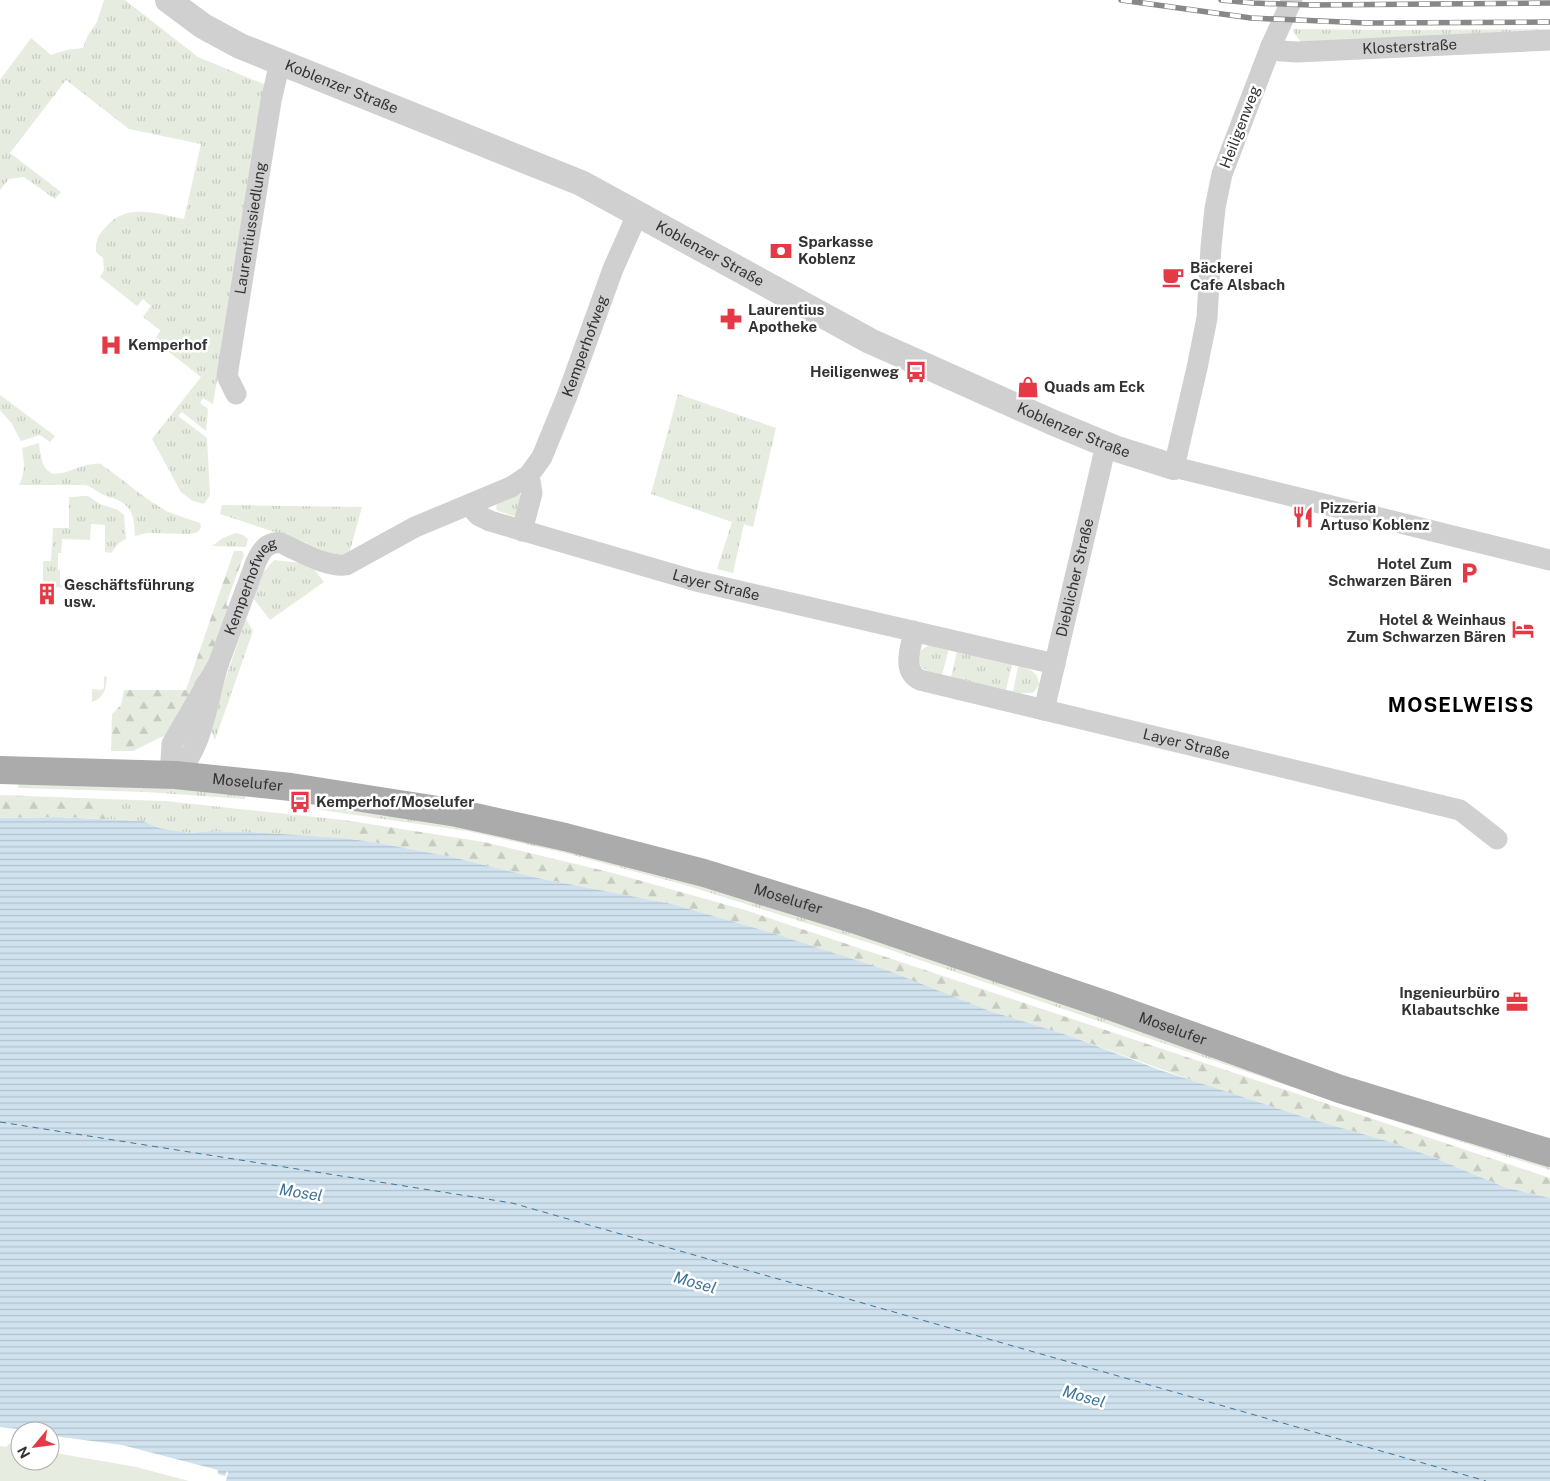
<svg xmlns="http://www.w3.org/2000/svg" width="1550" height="1481" font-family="'Public Sans',sans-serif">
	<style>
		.grass { fill: url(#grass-tufts) }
		.forest { fill: url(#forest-firs) }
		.pitch { fill: #e6ecdf }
		.water { fill: url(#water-rules) }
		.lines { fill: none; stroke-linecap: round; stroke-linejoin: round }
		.ferry { stroke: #3f7597; stroke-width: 1; stroke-dasharray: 6 5; stroke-linecap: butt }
		.minor { stroke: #d0d0d0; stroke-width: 21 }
		.tertiary { stroke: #d0d0d0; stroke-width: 26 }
		.primary { stroke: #ababab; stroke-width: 28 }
		.rail-casing { stroke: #888; stroke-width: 5.5 }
		.rail { stroke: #fff; stroke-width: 4; stroke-dasharray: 11; stroke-linecap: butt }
		.labels { text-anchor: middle; stroke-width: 5; stroke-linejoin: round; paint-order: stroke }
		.street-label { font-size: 15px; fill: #333; stroke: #fff }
		.poi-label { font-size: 15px; font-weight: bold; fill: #333; stroke: #fff; text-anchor: start }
		.water-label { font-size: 16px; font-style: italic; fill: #3f7597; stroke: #fff }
		.district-label { font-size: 20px; font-weight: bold; letter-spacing: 1px; fill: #000; stroke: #fff }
	</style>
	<defs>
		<pattern id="grass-tufts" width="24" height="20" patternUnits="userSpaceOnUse" patternTransform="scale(1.25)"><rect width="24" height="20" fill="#e6ecdf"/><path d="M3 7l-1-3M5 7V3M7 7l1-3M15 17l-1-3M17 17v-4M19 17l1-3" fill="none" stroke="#c6cbc0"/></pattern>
		<pattern id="forest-firs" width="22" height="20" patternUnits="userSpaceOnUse" patternTransform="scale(1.25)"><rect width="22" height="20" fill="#e6ecdf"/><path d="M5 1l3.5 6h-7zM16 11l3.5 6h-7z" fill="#c6cbc0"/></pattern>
		<pattern id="water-rules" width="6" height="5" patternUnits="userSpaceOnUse" patternTransform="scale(1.25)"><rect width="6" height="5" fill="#cfe2ee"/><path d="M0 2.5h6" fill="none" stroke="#b2c2cd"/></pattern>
	</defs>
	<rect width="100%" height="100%" fill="#fff"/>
	<path class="grass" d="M 104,0 L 125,0 L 198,57 L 266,85 L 213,404 L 203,398 L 200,403 L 208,409 L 206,431 L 182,412 L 178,416 L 207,438 L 210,495 L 204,504 L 193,501 L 181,492 L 152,439 L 201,377 L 169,352 L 171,349 L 156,337 L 161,331 L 143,317 L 151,306 L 143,299 L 137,306 L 100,277 L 104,270 L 103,258 L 96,252 C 95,242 98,235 105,228 C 126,202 156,214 184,219 L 201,144 L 129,129 L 66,80 L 10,153 L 61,192 L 55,199 L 24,177 L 9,179 L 0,190 L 0,80 L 31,38 L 51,55 L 67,50 L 83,48 L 88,35 L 97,22 Z
		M 1293,29 L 1385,30 L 1550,29 L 1305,47 L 1294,33 Z
		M 678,394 L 776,428 L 753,527 L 744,524 L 733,573 L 717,569 L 732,522 L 651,494 Z
		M 0,395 L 55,436 L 50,442 L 40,435 L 21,441 L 12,424 L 0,410 Z
		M 39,443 C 44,499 71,461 101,464 L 150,501 L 168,512 L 200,523 L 201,527 C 199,533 195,533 189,534 L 147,533 L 135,536 C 134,520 134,508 118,500 C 114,498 110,498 106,496 C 99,493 93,488 86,485 L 19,485 C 26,472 24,461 22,448 Z
		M 519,494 L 522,496 L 517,517 L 498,511 L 496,509 L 497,504 Z
		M 88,496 L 100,504 L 118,510 L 124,515 L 126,539 L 119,543 L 111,553 L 105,552 L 105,525 L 91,524 L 90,540 L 62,539 L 61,553 L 58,553 L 58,570 L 60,570 L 60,585 L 94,586 L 94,588 L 43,587 L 43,561 L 51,561 L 53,528 L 69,528 L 69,497 Z
		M 222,505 L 362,507 L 349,554 L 335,556 L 302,541 L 220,514 Z
		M 236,533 L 243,535 L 248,539 L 246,547 L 212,546 L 223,538 Z
		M 274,560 L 310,564 L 324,582 L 270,620 L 253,598 L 261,575 Z
		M 246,619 L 253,631 L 215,740 L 209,727 Z
		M 931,644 L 949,648 L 942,675 C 928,671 913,669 921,650 Z
		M 957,651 L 1012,664 L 1006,690 L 951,677 Z
		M 1018,666 C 1030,669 1038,671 1039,685 L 1033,693 L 1020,693 L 1013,692 Z
		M 104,676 L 107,677 C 106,689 104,698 92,702 L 92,689 L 101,690 L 104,688 Z
		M 19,782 L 145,786 L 245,793 L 245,799 L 146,792 L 18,788 Z
		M 106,799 L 165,801 L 344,820 L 344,838 L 251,832 L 211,831 L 190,833 L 159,828 L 143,821 L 106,819 Z
		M 315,801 L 467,824 L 689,876 L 1550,1162 L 1550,1170 L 1341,1104 L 873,944 L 685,885 L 565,853 L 467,831 L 314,809 Z"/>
	<path class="forest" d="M 234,551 L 242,551 L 244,555 L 226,604 L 231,611 L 199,684 L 169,736 L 161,737 L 133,751 L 111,751 L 112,714 L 121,705 L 124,690 L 186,690 Z
		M 0,795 L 106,799 L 106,819 L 58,817 L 0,818 Z
		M 344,820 L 484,842 L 613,873 L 745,910 L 1550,1178 L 1550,1198 L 1504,1187 L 1433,1157 L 1387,1141 L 1304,1117 L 1205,1085 L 1070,1036 L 987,1010 L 769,932 L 672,904 L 538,878 L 452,857 L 379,843 L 344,838 Z"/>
	<path class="pitch" d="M 8,1444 L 20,1446 L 20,1461 L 50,1461 L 50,1452 L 136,1467 L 189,1481 L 0,1481 L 0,1446 L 7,1447 Z"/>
	<path class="water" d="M 58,817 L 143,821 L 159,828 L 190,833 L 211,831 L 251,832 L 344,838 L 379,843 L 452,857 L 538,878 L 672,904 L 769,932 L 889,971 L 987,1010 L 1070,1036 L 1160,1070 L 1304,1117 L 1387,1141 L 1433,1157 L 1504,1187 L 1550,1198 L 1550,1481 L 226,1481 L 228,1472 L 227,1471 L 225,1476 L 218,1474 L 218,1470 L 122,1445 L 54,1436 L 50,1434 L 50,1431 L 35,1431 L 0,1427 L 0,818 Z"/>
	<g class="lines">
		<path class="ferry" d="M 0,1122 L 512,1203 L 1486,1481"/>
		<g class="minor">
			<path d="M 1292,0 L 1271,46 L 1222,174 L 1215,208 L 1211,247 L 1207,318 L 1197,368 L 1174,467 L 1550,560"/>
			<path id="s1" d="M 1271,46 L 1281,51 L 1297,52 L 1550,40"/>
			<path id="s2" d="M 236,394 L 227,376 L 271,101 L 280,62"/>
			<path id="s3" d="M 469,505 L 478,515 L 490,521 L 696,581 L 1055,664"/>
			<path d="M 522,531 L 532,493 L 529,475"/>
			<path id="s4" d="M 914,631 C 911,648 901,670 920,680 L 1460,810 L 1497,839"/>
			<path id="s5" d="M 219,663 L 172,744 L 171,760 L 175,775 C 204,749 207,698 219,662 C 231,629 244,595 256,562 C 261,551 267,541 281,543 C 297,550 328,568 346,565 L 415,527 L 511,487 L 529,475 L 542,457 L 567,396 L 613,269 L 637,215"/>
			<path id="s6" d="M 1044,710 L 1106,445"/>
		</g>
		<path class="tertiary" id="s7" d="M 168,0 L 203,26 L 240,46 L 581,183 L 870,341 L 1054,423 L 1117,449 L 1174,467"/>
		<path class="primary" id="s8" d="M 0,770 L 175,775 L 291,787 L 457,813 L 565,837 L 704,873 L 859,921 L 1107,1005 L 1340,1089 L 1550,1153"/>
		<g class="rail-casing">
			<path id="rail" d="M 1121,0 L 1251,18 L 1366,23 L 1550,22
				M 1221,0 L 1253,3 L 1311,5 L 1550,3"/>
		</g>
		<use href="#rail" class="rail"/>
	</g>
	<defs>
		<g id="bank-bare" transform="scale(1.725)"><path d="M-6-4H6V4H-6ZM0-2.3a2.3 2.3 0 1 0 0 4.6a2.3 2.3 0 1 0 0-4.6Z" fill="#e63946" stroke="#fff" stroke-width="2.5" paint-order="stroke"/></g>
		<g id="cafe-bare" transform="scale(1.725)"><path d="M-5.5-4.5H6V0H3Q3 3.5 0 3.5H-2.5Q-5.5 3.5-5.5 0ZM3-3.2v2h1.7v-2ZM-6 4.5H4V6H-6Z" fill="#e63946" stroke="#fff" stroke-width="2.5" paint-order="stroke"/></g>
		<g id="pharmacy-bare" transform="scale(1.725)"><path d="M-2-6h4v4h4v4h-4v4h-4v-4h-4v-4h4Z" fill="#e63946" stroke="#fff" stroke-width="2.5" paint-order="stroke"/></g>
		<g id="hospital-bare" transform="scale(1.725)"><path d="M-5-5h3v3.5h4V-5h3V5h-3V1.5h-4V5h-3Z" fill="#e63946" stroke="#fff" stroke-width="2.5" paint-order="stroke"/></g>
		<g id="bus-bare" transform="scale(1.725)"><path d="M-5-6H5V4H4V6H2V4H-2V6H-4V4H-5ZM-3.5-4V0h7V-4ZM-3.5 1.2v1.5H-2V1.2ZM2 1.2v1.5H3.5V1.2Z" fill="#e63946" stroke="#fff" stroke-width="2.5" paint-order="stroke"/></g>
		<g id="shop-bare" transform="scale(1.725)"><path d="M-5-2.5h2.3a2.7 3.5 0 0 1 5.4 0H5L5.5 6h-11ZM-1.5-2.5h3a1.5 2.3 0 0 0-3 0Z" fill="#e63946" stroke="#fff" stroke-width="2.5" paint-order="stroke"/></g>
		<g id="restaurant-bare" transform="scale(1.725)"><path d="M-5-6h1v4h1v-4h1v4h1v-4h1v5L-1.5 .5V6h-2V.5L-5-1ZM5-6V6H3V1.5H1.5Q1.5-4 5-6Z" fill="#e63946" stroke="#fff" stroke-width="2.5" paint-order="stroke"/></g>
		<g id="parking-bare" transform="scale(1.725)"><path d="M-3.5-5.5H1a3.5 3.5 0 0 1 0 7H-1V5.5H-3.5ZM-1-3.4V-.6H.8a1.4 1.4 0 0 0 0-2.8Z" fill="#e63946" stroke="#fff" stroke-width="2.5" paint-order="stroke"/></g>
		<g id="building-bare" transform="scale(1.725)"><path d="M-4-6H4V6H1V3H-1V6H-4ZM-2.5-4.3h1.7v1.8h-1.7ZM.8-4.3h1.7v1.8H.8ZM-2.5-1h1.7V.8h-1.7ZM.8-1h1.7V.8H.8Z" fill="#e63946" stroke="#fff" stroke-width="2.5" paint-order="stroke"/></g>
		<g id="hotel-bare" transform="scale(1.725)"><path d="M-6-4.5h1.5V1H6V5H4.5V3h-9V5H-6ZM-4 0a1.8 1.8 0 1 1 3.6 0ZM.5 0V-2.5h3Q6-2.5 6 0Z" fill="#e63946" stroke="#fff" stroke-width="2.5" paint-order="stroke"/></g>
		<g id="office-bare" transform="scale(1.725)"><path d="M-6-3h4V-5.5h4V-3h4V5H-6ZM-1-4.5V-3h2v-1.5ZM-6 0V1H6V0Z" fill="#e63946" stroke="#fff" stroke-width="2.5" paint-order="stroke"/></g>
	</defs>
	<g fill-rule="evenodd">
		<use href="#bank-bare" x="781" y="251"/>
		<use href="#cafe-bare" x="1173" y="277"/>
		<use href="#pharmacy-bare" x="731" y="319"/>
		<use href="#hospital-bare" x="111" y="345"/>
		<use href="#bus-bare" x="916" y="372"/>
		<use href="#shop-bare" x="1028" y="387"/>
		<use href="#restaurant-bare" x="1303" y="517"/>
		<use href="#parking-bare" x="1469" y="573"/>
		<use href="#building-bare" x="47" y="594"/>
		<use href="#hotel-bare" x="1523" y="629"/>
		<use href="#bus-bare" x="300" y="802"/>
		<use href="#office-bare" x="1517" y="1002"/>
	</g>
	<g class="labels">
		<g class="street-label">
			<text dy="5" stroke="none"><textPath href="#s1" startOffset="140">Klosterstraße</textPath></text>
			<text dy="5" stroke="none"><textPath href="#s7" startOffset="195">Koblenzer Straße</textPath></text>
			<text transform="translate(1240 127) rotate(-69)" y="5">Heiligenweg</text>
			<text dy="5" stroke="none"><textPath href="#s2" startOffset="170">Laurentiussiedlung</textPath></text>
			<text dy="5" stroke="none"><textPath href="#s7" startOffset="600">Koblenzer Straße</textPath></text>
			<text dy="5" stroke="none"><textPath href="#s5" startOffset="804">Kemperhofweg</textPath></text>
			<text dy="5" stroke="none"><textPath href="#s7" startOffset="1005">Koblenzer Straße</textPath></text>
			<text dy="5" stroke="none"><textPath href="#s6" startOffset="136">Dieblicher Straße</textPath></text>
			<text dy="5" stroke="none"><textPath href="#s3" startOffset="262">Layer Straße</textPath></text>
			<text dy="5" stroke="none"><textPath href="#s5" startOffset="331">Kemperhofweg</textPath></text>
			<text dy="5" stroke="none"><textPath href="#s4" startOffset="328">Layer Straße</textPath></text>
			<text dy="5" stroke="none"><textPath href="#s8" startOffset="248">Moselufer</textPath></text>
			<text dy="5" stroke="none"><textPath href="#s8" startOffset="802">Moselufer</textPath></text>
			<text dy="5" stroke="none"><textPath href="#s8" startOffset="1208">Moselufer</textPath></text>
		</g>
		<g class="poi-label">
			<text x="798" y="247">Sparkasse<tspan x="798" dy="17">Koblenz</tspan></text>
			<text x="1190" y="273">Bäckerei<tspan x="1190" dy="17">Cafe Alsbach</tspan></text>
			<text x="748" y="315">Laurentius<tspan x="748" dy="17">Apotheke</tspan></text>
			<text x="128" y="350">Kemperhof</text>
			<text x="899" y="377" text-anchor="end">Heiligenweg</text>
			<text x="1044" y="392">Quads am Eck</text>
			<text x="1320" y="513">Pizzeria<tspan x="1320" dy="17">Artuso Koblenz</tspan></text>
			<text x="1452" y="569" text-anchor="end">Hotel Zum<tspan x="1452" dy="17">Schwarzen Bären</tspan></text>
			<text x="64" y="590">Geschäftsführung<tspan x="64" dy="17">usw.</tspan></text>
			<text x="1506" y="625" text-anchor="end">Hotel &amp; Weinhaus<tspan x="1506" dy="17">Zum Schwarzen Bären</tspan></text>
			<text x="316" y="807">Kemperhof/Moselufer</text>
			<text x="1500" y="998" text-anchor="end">Ingenieurbüro<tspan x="1500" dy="17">Klabautschke</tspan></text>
		</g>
		<g class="water-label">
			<text transform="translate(301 1192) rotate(9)" y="6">Mosel</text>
			<text transform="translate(695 1282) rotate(16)" y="6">Mosel</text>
			<text transform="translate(1084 1396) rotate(16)" y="6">Mosel</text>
		</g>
		<g class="district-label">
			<text x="1461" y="712">MOSELWEISS</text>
		</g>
	</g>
	<g transform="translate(35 1446) rotate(241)"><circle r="24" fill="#ffffff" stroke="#adadad"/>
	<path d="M0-4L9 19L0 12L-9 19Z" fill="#e63946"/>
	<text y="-8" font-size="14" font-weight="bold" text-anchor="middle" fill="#333333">N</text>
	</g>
</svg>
